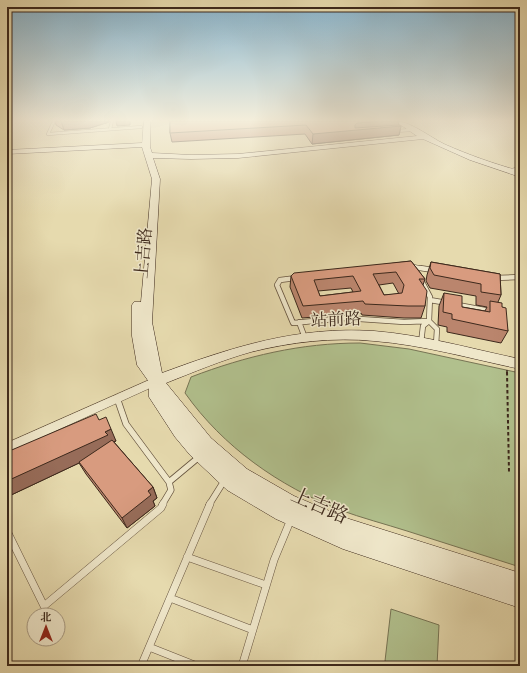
<svg xmlns="http://www.w3.org/2000/svg" width="527" height="673" font-family="'IM FELL DW Pica','Noto Serif SC',serif">
	<style>
		.green { fill: #b1c08d; stroke: #777454 }
		.lines { fill: none; stroke-linecap: round; stroke-linejoin: round }
		.lane-far4-casing { stroke: #675540; stroke-width: 3.5 }
		.lane-far3-casing { stroke: #675540; stroke-width: 4.5 }
		.lane-far2-casing { stroke: #675540; stroke-width: 6 }
		.lane-far1-casing { stroke: #675540; stroke-width: 7 }
		.lane-casing { stroke: #675540; stroke-width: 8 }
		.street-casing { stroke: #675540; stroke-width: 1 }
		.secondary-casing { stroke: #3d291c; stroke-width: 1 }
		.path-far1 { stroke: #3d291c; stroke-width: 1.5; stroke-dasharray: 3 2; stroke-linecap: butt }
		.path { stroke: #3d291c; stroke-width: 2; stroke-dasharray: 3.5 2.5; stroke-linecap: butt }
		.lane-far4 { stroke: #efe7ca; stroke-width: 2.5 }
		.lane-far3 { stroke: #efe7ca; stroke-width: 3.5 }
		.lane-far2 { stroke: #efe7ca; stroke-width: 4.5 }
		.lane-far1 { stroke: #efe7ca; stroke-width: 5.5 }
		.lane { stroke: #efe7ca; stroke-width: 7 }
		.street { fill: #efe7ca; fill-rule: evenodd }
		.secondary { fill: #efe7ca; fill-rule: evenodd }
		.wall { fill: #ba856d; stroke: #3d291c; fill-rule: evenodd }
		.shaded-wall { fill: #976c59; stroke: #3d291c }
		.building { fill: #d89b7f; stroke: #3d291c; fill-rule: evenodd }
		.labels { text-anchor: middle; stroke-width: 3; stroke-linejoin: round; paint-order: stroke }
		.street-label { font-size: 17px; fill: #3d291c; stroke: #efe7ca }
		.near-street-label { font-size: 20px; fill: #3d291c; stroke: #efe7ca }
	</style>
	<rect width="100%" height="100%" fill="#e6daae"/>
	<filter id="stains"><feTurbulence type="fractalNoise" baseFrequency=".005" numOctaves="4"/><feColorMatrix values="0 0 0 0 .2 0 0 0 0 .09 0 0 0 0 .02 0 0 0 .5 -.17"/></filter>
	<radialGradient id="worn" r=".72"><stop offset=".6" stop-color="#630" stop-opacity="0"/><stop offset="1" stop-color="#630" stop-opacity=".3"/></radialGradient>
	<path class="green" d="M 360,343 L 409,349 L 520,373 L 520,567 C 482,555 445,543 407,531 C 385,524 362,518 340,510 C 279,486 223,447 185,393 L 191,377 C 246,356 301,343 360,343 Z
		M 391,609 L 439,625 L 437,666 L 397,666 L 385,661 Z"/>
	<g class="lines">
		<g class="lane-far4-casing">
			<path id="lane-far4" d="M 110,129 L 112,121
				M 396,131 L 411,130
				M 48,134 L 141,127
				M 48,134 L 54,121
				M 512,170 L 520,168"/>
		</g>
		<g class="lane-far3-casing">
			<path id="lane-far3" d="M 411,266 L 426,269"/>
		</g>
		<g class="lane-far2-casing">
			<path id="lane-far2" d="M 420,268 L 433,270
				M 296,278 L 280,280 L 277,285 L 293,323 L 345,318 L 404,322 L 429,321
				M 494,278 L 520,277
				M 421,280 L 430,297 L 429,321 L 437,329 L 436,345
				M 430,300 L 447,303
				M 458,305 L 490,311
				M 299,322 L 305,338
				M 421,343 L 423,326 L 429,321"/>
		</g>
		<g class="lane-far1-casing">
			<path id="lane-far1" d="M 117,398 L 126,424 L 169,482 L 171,490 L 162,505
				M 169,482 L 199,457
				M 209,505 L 224,481"/>
		</g>
		<g class="lane-casing">
			<path id="lane" d="M 7,531 L 44,606 L 161,508 L 163,504
				M 187,557 L 266,585
				M 170,598 L 253,630
				M 149,647 L 197,666
				M 141,666 L 210,504
				M 242,666 L 274,560 L 291,519"/>
		</g>
		<g class="street-casing">
			<path id="street" d="M 156,377 L 159,378 L 161,381 L 159,384 L 7,453 L 7,443 Z"/>
		</g>
		<g class="secondary-casing">
			<path id="secondary" d="M 144,121 L 150,121 L 150,147 L 152,153 L 191,155 L 238,154 L 417,136 L 395,121 C 410,121 430,137 444,144 C 469,155 494,164 520,171 L 520,177 L 470,160 L 423,139 L 238,158 L 191,159 L 153,158 L 160,179 L 152,322 L 162,373 C 232,347 298,326 374,331 C 424,335 472,349 520,359 L 520,369 C 472,359 424,345 374,341 C 333,337 291,342 251,352 C 222,360 194,372 166,383 L 211,438 L 247,469 L 294,496 L 346,518 L 520,573 L 520,608 L 343,549 L 276,519 L 227,490 L 190,455 L 175,437 L 149,397 L 149,382 L 137,365 L 132,336 L 132,305 L 134,302 L 141,302 L 152,179 L 142,147 L 7,154 L 7,150 L 142,143 Z"/>
		</g>
		<path class="path-far1" d="M 507,370 L 507,373"/>
		<path class="path" d="M 507,372 L 509,472"/>
		<use href="#lane-far4" class="lane-far4"/>
		<use href="#lane-far3" class="lane-far3"/>
		<use href="#lane-far2" class="lane-far2"/>
		<use href="#lane-far1" class="lane-far1"/>
		<use href="#lane" class="lane"/>
		<use href="#street" class="street"/>
		<use href="#secondary" class="secondary"/>
	</g>
	<path class="wall" d="M 55,121 L 109,121 L 109,122 L 90,128 L 64,130 L 56,125 Z
		M 170,121 L 399,121 L 398,125 L 401,126 L 399,135 L 312,144 L 305,134 L 172,142 L 170,133 Z
		M 411,261 L 425,279 L 423,285 L 425,306 L 421,318 L 404,318 L 362,315 L 361,313 L 302,318 L 290,287 L 291,276 ZM 393,283 L 399,294 L 384,295 L 379,285 ZM 351,288 L 353,292 L 320,296 L 318,291 Z
		M 431,262 L 500,274 L 501,295 L 498,302 L 502,307 L 508,331 L 501,343 L 447,332 L 447,327 L 438,325 L 439,306 L 444,293 L 462,307 L 485,311 L 487,307 L 476,305 L 476,296 L 430,288 L 426,281 L 427,275 Z
		M 99,420 L 116,441 L 114,442 L 153,487 L 157,498 L 153,501 L 155,506 L 127,528 L 86,474 L 79,463 L 9,496 L 7,494 L 7,452 Z"/>
	<path class="shaded-wall" d="M 61,121 L 109,121 L 109,122 L 90,128 L 64,130 Z
		M 116,121 L 130,121 L 130,125 L 117,126 Z
		M 380,121 L 399,121 L 398,127 L 401,126 L 399,135 L 312,144 L 313,134 L 355,125 L 357,123 Z
		M 111,429 L 116,441 L 111,443 L 113,447 L 9,496 L 7,494 L 7,481 Z
		M 153,487 L 157,498 L 153,501 L 155,506 L 127,528 L 122,518 L 148,491 Z"/>
	<path class="building" d="M 170,121 L 380,121 L 357,123 L 355,125 L 355,128 L 399,125 L 401,126 L 313,134 L 306,125 L 170,133 Z
		M 411,261 L 425,279 L 419,279 L 427,291 L 425,306 L 408,306 L 365,304 L 363,301 L 303,306 L 291,276 L 294,273 ZM 396,272 L 404,285 L 402,293 L 384,295 L 373,274 ZM 353,276 L 361,291 L 320,296 L 314,280 Z
		M 431,262 L 500,274 L 501,295 L 481,292 L 481,284 L 434,275 L 430,268 Z
		M 444,293 L 462,296 L 462,307 L 490,312 L 490,301 L 502,303 L 502,307 L 506,308 L 508,331 L 452,319 L 452,314 L 443,312 Z
		M 96,414 L 99,420 L 106,417 L 111,429 L 105,432 L 108,435 L 7,481 L 7,452 Z
		M 112,440 L 153,487 L 148,491 L 151,495 L 122,518 L 79,462 Z"/>
	<linearGradient id="sky" x2="0" y2="1"><stop stop-color="#87b6d1"/><stop offset="0.56" stop-color="#f4eedb"/><stop offset="1" stop-color="#f4eedb" stop-opacity="0"/></linearGradient>
	<rect width="527" height="215" fill="url(#sky)"/>
	<g class="labels">
		<g class="street-label">
			<text transform="translate(143 253) rotate(-85)" y="6">上吉路</text>
			<text transform="translate(336 319) rotate(-2)" y="6">站前路</text>
		</g>
		<g class="near-street-label">
			<text transform="translate(320 505) rotate(24)" y="7">上吉路</text>
		</g>
	</g>
	<rect width="527" height="673" fill="none" stroke="#e6daae" stroke-width="24"/>
	<rect x="8" y="8" width="511" height="657" fill="none" stroke="#3d291c" stroke-width="2"/>
	<rect x="12" y="12" width="503" height="649" fill="none" stroke="#3d291c"/>
	<g transform="translate(46 627)"><circle r="19" fill="#efe7ca" stroke="#a89b84"/>
	<path d="M0-3L7 15L0 10L-7 15Z" fill="#8f2418"/>
	<text y="-6" font-size="11" font-weight="bold" text-anchor="middle" fill="#3d291c">北</text>
	</g>
	<rect width="100%" height="100%" filter="url(#stains)"/>
	<rect width="100%" height="100%" fill="url(#worn)"/>
</svg>
